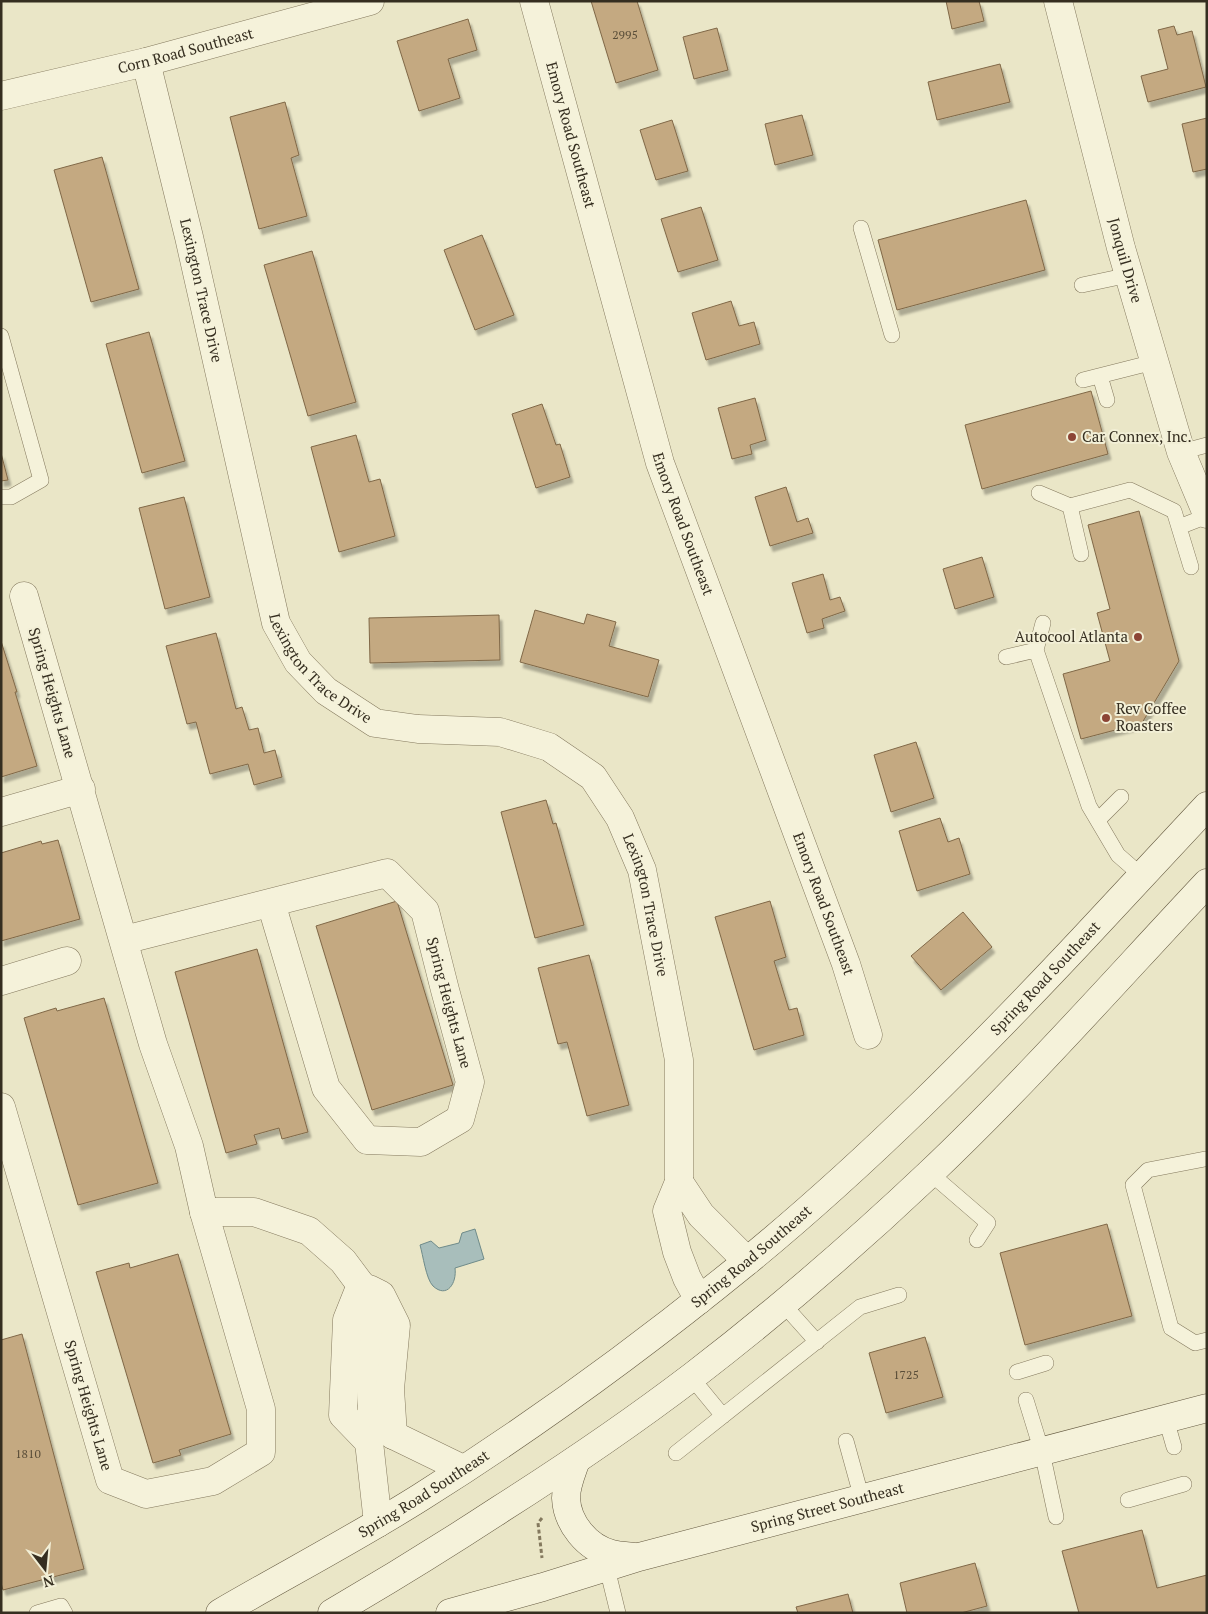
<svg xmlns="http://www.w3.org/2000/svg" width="1208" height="1614" font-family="'PT Serif',serif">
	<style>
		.water { fill: #a8bebb; stroke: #6f8b8a }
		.building { fill: #c4a981; stroke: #806847; filter: url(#shadow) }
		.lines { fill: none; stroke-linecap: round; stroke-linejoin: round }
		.lane-casing { stroke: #84795e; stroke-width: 16 }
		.street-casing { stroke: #84795e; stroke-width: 29 }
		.secondary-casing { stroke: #655a41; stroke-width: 29 }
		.path { stroke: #84795e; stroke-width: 3; stroke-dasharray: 4 2.5; stroke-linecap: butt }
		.lane { stroke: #f5f2da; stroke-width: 15 }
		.street { stroke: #f5f2da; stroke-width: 28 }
		.secondary { stroke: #f5f2da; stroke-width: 28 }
		.poi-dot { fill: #8c4435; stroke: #f2efd6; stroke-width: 2 }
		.labels { text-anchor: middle; stroke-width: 4; stroke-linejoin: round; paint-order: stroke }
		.number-label { font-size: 12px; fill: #594d38 }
		.street-label { font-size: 15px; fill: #352e20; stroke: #f2efd6 }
		.poi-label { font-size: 15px; fill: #352e20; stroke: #f2efd6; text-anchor: start }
	</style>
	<defs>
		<filter id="shadow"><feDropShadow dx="3" dy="5.5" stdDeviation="1" flood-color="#0004"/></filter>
	</defs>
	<rect width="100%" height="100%" fill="#eae6c7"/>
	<path class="water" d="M 475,1229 L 484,1259 L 455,1268 C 457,1283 447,1299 433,1286 C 426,1279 423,1255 420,1245 L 431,1241 L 439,1248 L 459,1243 L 462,1233 Z"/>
	<path class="building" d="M 591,1 L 637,1 L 658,70 L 616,83 Z
		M 946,1 L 979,1 L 984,21 L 952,29 Z
		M 468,19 L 477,50 L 448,59 L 460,98 L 419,111 L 397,41 Z
		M 1174,26 L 1177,35 L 1192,31 L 1206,87 L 1148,102 L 1141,76 L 1168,69 L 1158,30 Z
		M 717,28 L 728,70 L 694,79 L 683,37 Z
		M 1000,64 L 1010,102 L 937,120 L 928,82 Z
		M 285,102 L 299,155 L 291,158 L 307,216 L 259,229 L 230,117 Z
		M 802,115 L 813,155 L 775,165 L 765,124 Z
		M 1207,118 L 1207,169 L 1193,172 L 1182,124 Z
		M 672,120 L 688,171 L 656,180 L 640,130 Z
		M 102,157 L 139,289 L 91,302 L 54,170 Z
		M 1026,200 L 1045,270 L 897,310 L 878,240 Z
		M 701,207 L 718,260 L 678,272 L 661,219 Z
		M 482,235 L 514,315 L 475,330 L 444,250 Z
		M 312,251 L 356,402 L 308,416 L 264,265 Z
		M 731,301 L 739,326 L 754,322 L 760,344 L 706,360 L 692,313 Z
		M 149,332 L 185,461 L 142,473 L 106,344 Z
		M 1091,391 L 1108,454 L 982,489 L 965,425 Z
		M 755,398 L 766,440 L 750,445 L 752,454 L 732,459 L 718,408 Z
		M 542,404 L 556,445 L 560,444 L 570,477 L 536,488 L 512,414 Z
		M 356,435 L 369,482 L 380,479 L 395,536 L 339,552 L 311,447 Z
		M 1,453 L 8,480 L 1,481 Z
		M 786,487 L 797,522 L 808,518 L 813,533 L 770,546 L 755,497 Z
		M 184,497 L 210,597 L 165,609 L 139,508 Z
		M 1139,511 L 1179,661 L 1142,723 L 1081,739 L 1063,674 L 1110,661 L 1097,613 L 1110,609 L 1088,525 Z
		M 982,557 L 994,597 L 955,609 L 943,569 Z
		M 823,574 L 830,600 L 840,597 L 845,611 L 822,619 L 824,628 L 807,633 L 792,583 Z
		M 535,610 L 584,624 L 587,614 L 616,622 L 609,646 L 659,660 L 648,697 L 520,662 Z
		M 499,615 L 500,660 L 370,663 L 369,618 Z
		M 216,633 L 236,709 L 242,707 L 249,730 L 258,728 L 264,753 L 275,750 L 282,777 L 254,785 L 248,764 L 210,774 L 196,722 L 187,724 L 166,646 Z
		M 1,641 L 17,692 L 15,692 L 37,766 L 1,777 Z
		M 916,742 L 934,798 L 891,812 L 874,755 Z
		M 546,800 L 553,824 L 556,823 L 584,925 L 535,938 L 501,812 Z
		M 940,818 L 948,842 L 959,838 L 970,874 L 917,891 L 899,831 Z
		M 58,840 L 80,919 L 1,941 L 1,853 L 41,841 L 42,844 Z
		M 397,901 L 453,1085 L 372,1110 L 316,926 Z
		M 770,901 L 786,957 L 774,961 L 789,1010 L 797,1008 L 804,1035 L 754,1050 L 715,917 Z
		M 963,912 L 992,947 L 941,990 L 911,956 Z
		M 257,949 L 308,1132 L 282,1139 L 279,1128 L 254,1135 L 257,1144 L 226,1153 L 175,972 Z
		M 589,955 L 629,1105 L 587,1116 L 567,1042 L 558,1044 L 538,968 Z
		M 104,998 L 158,1183 L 78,1205 L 24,1018 L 56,1008 L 57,1011 Z
		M 1107,1224 L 1132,1316 L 1025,1345 L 1000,1253 Z
		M 178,1254 L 231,1434 L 179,1450 L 181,1455 L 153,1463 L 96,1272 L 129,1263 L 130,1268 Z
		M 22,1334 L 84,1569 L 3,1590 L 1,1583 L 1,1340 Z
		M 925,1337 L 943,1397 L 886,1413 L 869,1353 Z
		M 1142,1530 L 1157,1588 L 1207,1575 L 1207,1613 L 1079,1613 L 1062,1551 Z
		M 975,1563 L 987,1606 L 961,1613 L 907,1613 L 900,1583 Z
		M 848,1594 L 853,1613 L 798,1613 L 796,1607 Z"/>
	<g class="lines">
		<g class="lane-casing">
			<path id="lane" d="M 861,228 L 892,335
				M 1082,285 L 1129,275
				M 1,336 L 41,480 L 11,497 L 1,497
				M 1100,376 L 1107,400
				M 1083,380 L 1154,362
				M 1181,452 L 1207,445
				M 1039,493 L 1070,506 L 1130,490 L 1174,511 L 1191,567
				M 1070,506 L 1081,554
				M 1179,527 L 1207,516
				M 1043,623 L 1036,650 L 1089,806 L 1118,855 L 1142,876
				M 1006,657 L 1036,650
				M 1098,820 L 1121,797
				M 1205,1159 L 1148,1170 L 1133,1185 L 1171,1328 L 1195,1343 L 1207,1340
				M 930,1173 L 988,1223 L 977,1240
				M 783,1304 L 817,1342
				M 1017,1372 L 1046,1363
				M 691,1377 L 723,1416
				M 1026,1400 L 1042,1452 L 1056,1517
				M 1166,1419 L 1174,1447
				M 846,1441 L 862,1499
				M 676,1453 L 860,1307 L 899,1295
				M 1128,1500 L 1184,1484
				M 607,1568 L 618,1613
				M 37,1613 L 61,1606 L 65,1613"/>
		</g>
		<g class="street-casing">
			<g id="street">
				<path id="s1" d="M 534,1 L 660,463 L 846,964 L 868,1035"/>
				<path id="s2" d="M 1058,1 L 1121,248 L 1181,452 L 1207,514"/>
				<path id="s3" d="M 146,62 L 189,237 L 276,623 L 298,662 L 326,691 L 375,723 L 418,729 L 500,732 L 549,747 L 593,777 L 620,818 L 642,870 L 679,1060 L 679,1182 L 667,1211 L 677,1252 L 687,1278 L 699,1300"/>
				<path id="s4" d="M 1,96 L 146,62 L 370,1"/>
				<path d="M 1,812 L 81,789"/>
				<path id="s5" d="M 124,940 L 387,873 L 425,911 L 445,990 L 470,1082 L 460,1119 L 421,1142 L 367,1140 L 326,1088 L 271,903"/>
				<path d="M 1,981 L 67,961"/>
				<path id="s6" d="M 1,1107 L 110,1480 L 146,1494 L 213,1481 L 261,1452 L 261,1409 L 204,1212 L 189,1146 L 153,1044 L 24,596"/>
				<path d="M 679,1182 L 701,1215 L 747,1261"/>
				<path d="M 204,1212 L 254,1212 L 309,1231 L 343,1261 L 361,1285 L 372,1315 L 371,1388 L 372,1406 L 369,1442 L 378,1523"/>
				<path d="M 361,1285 L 347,1320 L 343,1415 L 369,1442"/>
				<path d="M 369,1289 L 381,1295 L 396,1325 L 390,1389 L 393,1435"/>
				<path d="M 382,1420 L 393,1435 L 463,1469"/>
			</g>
		</g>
		<g class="secondary-casing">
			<g id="secondary">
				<path d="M 576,1460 C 572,1472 566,1485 566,1498 C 567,1523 587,1548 612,1554 C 619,1556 628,1556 635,1557"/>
				<path id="s7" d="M 220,1613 C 287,1574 356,1538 421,1497 C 534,1426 642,1347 745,1263 C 866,1164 977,1052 1084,938 C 1125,894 1166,850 1207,806"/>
				<path d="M 332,1613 C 389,1580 444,1546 499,1510 C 565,1468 630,1424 693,1376 C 775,1313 854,1245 929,1174 C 1026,1082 1115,981 1207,883"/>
				<path id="s8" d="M 450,1613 L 543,1587 L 639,1557 L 1207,1408"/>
			</g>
		</g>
		<path class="path" d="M 542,1518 L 538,1523 L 542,1558"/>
		<use href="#lane" class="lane"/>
		<use href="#street" class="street"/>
		<use href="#secondary" class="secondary"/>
	</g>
	<g class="poi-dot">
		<circle cx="1072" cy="437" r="5"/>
		<circle cx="1138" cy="637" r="5"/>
		<circle cx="1106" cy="718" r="5"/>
	</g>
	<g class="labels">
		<g class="number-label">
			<text x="625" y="39">2995</text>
			<text x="906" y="1379">1725</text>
			<text x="28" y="1458">1810</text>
		</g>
		<g class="street-label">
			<text dy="5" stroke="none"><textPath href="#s4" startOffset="190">Corn Road Southeast</textPath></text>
			<text dy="5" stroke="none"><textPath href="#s1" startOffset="139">Emory Road Southeast</textPath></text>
			<text dy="5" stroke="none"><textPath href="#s2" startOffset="268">Jonquil Drive</textPath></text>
			<text dy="5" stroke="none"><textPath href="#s3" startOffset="235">Lexington Trace Drive</textPath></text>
			<text dy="5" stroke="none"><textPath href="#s1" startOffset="544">Emory Road Southeast</textPath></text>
			<text dy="5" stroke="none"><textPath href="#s3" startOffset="640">Lexington Trace Drive</textPath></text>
			<text transform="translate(52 693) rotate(74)" y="5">Spring Heights Lane</text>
			<text dy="5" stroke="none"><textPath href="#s1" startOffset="949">Emory Road Southeast</textPath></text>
			<text dy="5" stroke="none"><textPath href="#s3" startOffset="1090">Lexington Trace Drive</textPath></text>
			<text dy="5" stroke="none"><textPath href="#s7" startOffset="1046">Spring Road Southeast</textPath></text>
			<text dy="5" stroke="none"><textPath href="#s5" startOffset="420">Spring Heights Lane</textPath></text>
			<text dy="5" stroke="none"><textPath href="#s7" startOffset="641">Spring Road Southeast</textPath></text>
			<text dy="5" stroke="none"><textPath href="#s6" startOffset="311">Spring Heights Lane</textPath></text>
			<text dy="5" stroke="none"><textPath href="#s7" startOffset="236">Spring Road Southeast</textPath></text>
			<text dy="5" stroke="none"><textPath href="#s8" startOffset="392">Spring Street Southeast</textPath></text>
		</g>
		<g class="poi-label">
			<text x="1082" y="442">Car Connex, Inc.</text>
			<text x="1128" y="642" text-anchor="end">Autocool Atlanta</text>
			<text x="1116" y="714">Rev Coffee<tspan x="1116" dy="17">Roasters</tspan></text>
		</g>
	</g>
	<rect width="1208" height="1614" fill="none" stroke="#352e20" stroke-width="5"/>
	<g transform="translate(45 1569) rotate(164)" stroke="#f2efd6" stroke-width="4" paint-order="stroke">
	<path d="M0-4L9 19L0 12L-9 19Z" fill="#352e20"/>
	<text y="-8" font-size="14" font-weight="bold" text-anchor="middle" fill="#352e20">N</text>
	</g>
</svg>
